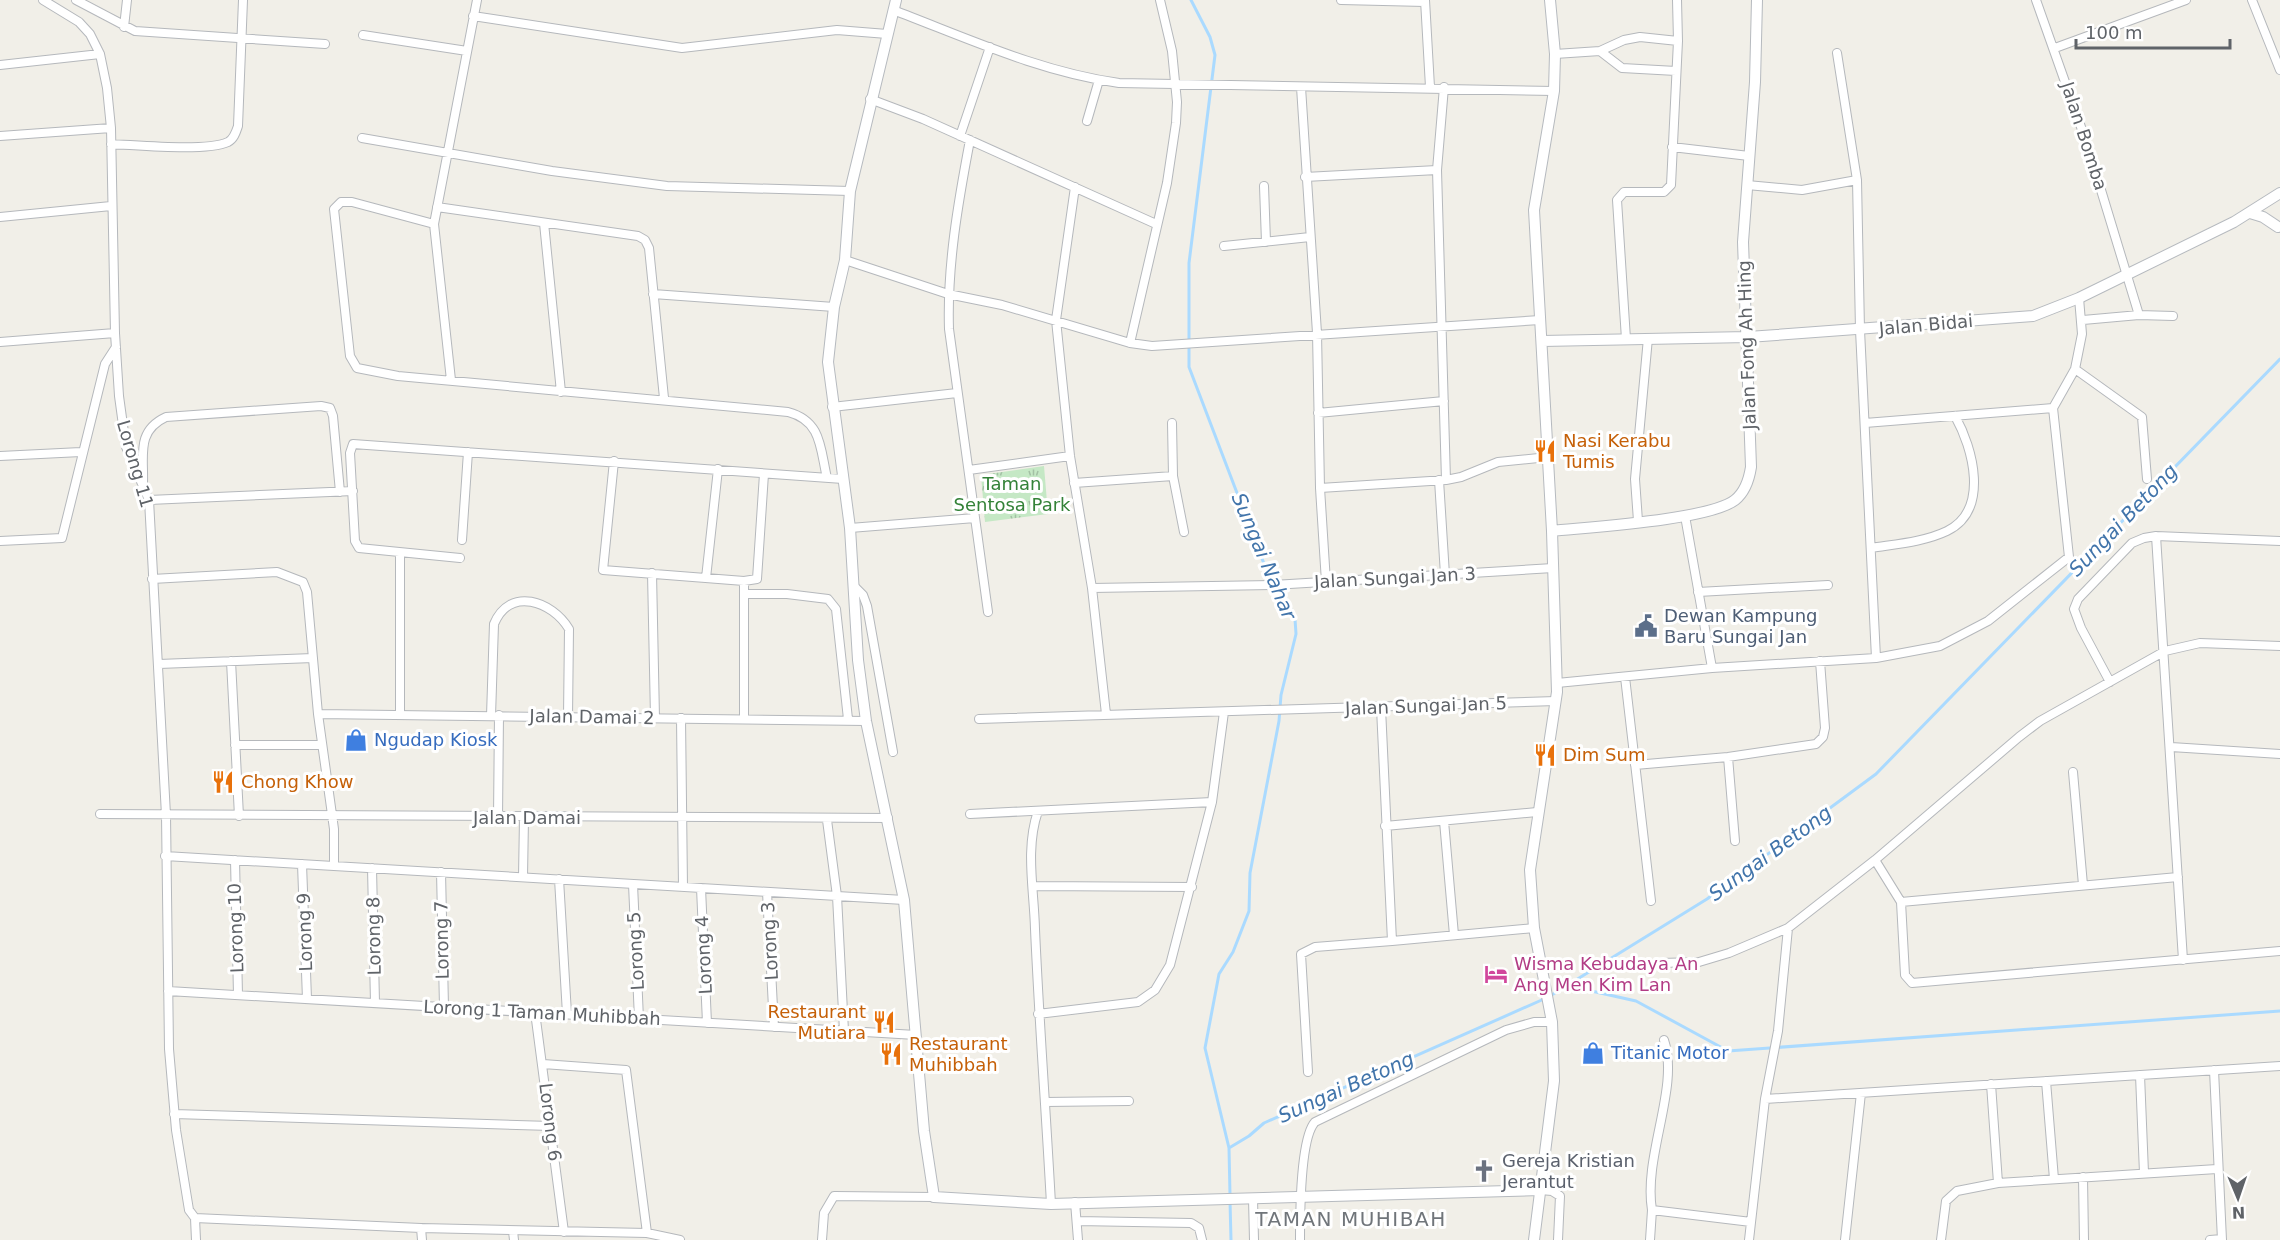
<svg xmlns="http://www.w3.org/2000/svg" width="2280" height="1240" font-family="'DejaVu Sans',sans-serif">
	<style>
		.park { fill: url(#park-tufts) }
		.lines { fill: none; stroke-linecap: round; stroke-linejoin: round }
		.stream { stroke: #aadaff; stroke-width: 3 }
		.street-casing { stroke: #b5b8bc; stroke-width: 10 }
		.secondary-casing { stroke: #b6babf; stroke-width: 12 }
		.street { stroke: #fff; stroke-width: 8 }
		.secondary { stroke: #fff; stroke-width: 10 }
		.labels { text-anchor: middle; stroke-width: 6; stroke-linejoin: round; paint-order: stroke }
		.street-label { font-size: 18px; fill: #5f6368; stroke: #fff }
		.food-label { font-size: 18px; fill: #c56008; stroke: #fff; text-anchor: start }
		.park-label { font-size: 18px; fill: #348238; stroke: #fff }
		.service-label { font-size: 18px; fill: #4e5e75; stroke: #fff; text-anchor: start }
		.shop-label { font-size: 18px; fill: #366cbe; stroke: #fff; text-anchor: start }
		.hotel-label { font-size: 18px; fill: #b23c85; stroke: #fff; text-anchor: start }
		.worship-label { font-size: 18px; fill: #5b616d; stroke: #fff; text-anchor: start }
		.water-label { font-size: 20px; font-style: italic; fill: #4174aa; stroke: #fff }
		.neighbourhood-label { font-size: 20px; letter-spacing: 1.5px; fill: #70757a; stroke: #fff }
	</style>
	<defs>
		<pattern id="park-tufts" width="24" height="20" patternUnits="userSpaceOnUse" patternTransform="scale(1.5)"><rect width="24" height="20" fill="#c5e8c5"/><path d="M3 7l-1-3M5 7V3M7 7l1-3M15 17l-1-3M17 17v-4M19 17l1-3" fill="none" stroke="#a3c0a4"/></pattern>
	</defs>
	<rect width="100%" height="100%" fill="#f1efe8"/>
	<path class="park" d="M 1044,466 L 1048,514 L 985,522 L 981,475 Z"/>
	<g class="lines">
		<path class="stream" d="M 1191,0 L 1210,37 L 1215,55 L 1189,263 L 1189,367 L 1266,569 L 1287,600 L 1295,619 L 1296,634 L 1281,695 L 1279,721 L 1250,873 L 1249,911 L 1233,952 L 1219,974 L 1205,1048 L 1229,1148 L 1230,1195
			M 1569,986 L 1636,1001 L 1728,1051 L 2280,1011
			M 1550,996 L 1707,899 L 1876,774 L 2280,359
			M 1229,1148 L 1249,1136 L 1264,1123 L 1544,999
			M 1230,1201 L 1231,1240"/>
		<g class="street-casing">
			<path id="street" d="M 43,0 L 79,22 L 90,34 L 100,54 L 107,88 L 111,128 L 115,333 L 119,396 L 126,447 L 149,500 L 166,815 L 169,1049 L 176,1130 L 189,1210 L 195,1218 L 421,1228 L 647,1233 L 680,1240
				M 76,0 L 135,31 L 325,44
				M 1341,0 L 1425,2
				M 1425,0 L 1430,87
				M 2036,0 L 2087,144 L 2139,315 L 2083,320
				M 2252,0 L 2280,70
				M 893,10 C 967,38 1040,72 1119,83 L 1554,91
				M 473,16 L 682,48 L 837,30 L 887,34
				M 124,27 L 127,0
				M 363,35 L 467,51
				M 2055,48 L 2186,0
				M 1600,51 L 1622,68 L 1676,71
				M 1837,53 L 1857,180 L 1860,330 L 1876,658
				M 1555,54 L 1600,51 L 1624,40 L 1640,37 L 1678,41
				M 0,65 L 100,54
				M 1301,87 L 1317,333 L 1320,488 L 1326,582
				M 1444,87 L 1437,170 L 1446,480
				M 870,99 L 923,119 L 1156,224
				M 1087,121 L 1099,80
				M 0,136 L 111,128
				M 960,136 L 990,47
				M 362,138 L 552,171 L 667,186 L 850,191
				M 970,140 C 958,203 947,266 949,329 L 988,612
				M 111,144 C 137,145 206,152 228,142 C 234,139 236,132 238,126 L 243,0
				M 1672,147 L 1749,156
				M 1305,177 L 1437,170
				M 1747,185 L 1802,190 L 1857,180
				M 1264,186 L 1266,242
				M 1075,187 L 1056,320 L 1070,456 L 1092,588 L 1106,714
				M 437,207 L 638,236 L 645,240 L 649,248 L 664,398
				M 0,217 L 111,206
				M 544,223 L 561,392
				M 434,224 L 352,202 L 341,202 L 334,209 L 350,356 L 357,368 L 398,376 L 788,412 C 822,421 820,448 827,478
				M 1224,246 L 1310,237
				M 845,260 L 948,294 L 1002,305 L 1130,343 L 1152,346 L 1540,320
				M 653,294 L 834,307
				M 2079,298 L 2082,334 L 2075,369 L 2142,417 L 2147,479
				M 2139,315 L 2173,316
				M 1626,339 L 1617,200 L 1624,192 L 1664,192 L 1671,185 L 1678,41 L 1677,0
				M 0,342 L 115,333
				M 1130,343 L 1167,183 L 1176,123 L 1177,102 L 1172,51 L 1160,0
				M 451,380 L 434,224 L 477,0
				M 832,407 L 957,393
				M 1318,413 L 1444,401
				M 1865,423 L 2053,408
				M 0,456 L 81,452
				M 614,461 L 603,570 L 744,581 L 757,579 L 764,474
				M 969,470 L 1070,456
				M 1173,476 L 1184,532
				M 1439,480 L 1445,575
				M 143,483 C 144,455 136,431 166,417 L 321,406 L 330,408 L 333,416 L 340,492
				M 1074,483 L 1173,476 L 1172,423
				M 1320,488 L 1446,480 L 1461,477 L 1498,462 L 1548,457
				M 149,500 L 353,491
				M 1685,516 L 1712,668
				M 1638,521 L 1635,479 L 1648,338
				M 850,528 L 975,518
				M 2156,536 L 2183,960
				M 462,540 L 468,452
				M 0,541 L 62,538 L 105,364 L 116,347
				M 1871,548 C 1896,544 1924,542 1947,531 C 1990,510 1973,448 1955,416
				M 400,553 L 400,715
				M 460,558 L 359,548 L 355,541 L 350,453 L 353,444 L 843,479
				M 652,573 L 655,718
				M 706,578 L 718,469
				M 152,579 L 277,572 L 303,582 L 307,592 L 318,714 L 334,829 L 334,866
				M 856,588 L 863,595 L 867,606 L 893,752
				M 1092,588 L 1273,585 L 1553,568
				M 1698,592 L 1828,585
				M 744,594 L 787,594 L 828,599 L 836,609 L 848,719
				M 231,661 L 239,816
				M 159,664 L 313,658
				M 1625,677 L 1651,901
				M 2110,682 L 2081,628 L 2074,609 L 2078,599 L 2132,543 L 2144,538 L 2156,536 L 2280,541
				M 1557,683 L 1712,668 L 1876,658 L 1940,646 L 1988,621 L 2069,557 L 2053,408 L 2075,369
				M 318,714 L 866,721
				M 491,716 L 494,624 C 510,586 552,601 569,629 L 568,717
				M 681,718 L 683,887
				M 744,719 L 744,581
				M 979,719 L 1556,701
				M 235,745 L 322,745
				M 2171,747 L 2280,754
				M 1728,757 L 1735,841
				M 1635,765 L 1728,757 L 1816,744 L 1823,737 L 1825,728 L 1820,661
				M 2073,772 L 2083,885
				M 1038,811 C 1025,849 1034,889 1035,929 C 1039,1020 1046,1112 1051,1204
				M 100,814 L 888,818
				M 970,814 L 1212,802
				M 498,818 L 499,715
				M 827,820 L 837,896 L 844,1031
				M 1444,821 L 1454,935
				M 1385,826 L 1537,812
				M 165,856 L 904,900
				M 235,860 L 238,995
				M 1875,860 L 1901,902 L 1905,975 L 1912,983 L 2280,951
				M 302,864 L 307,999
				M 372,868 L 375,1003
				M 441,872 L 444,1007
				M 523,877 L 524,818
				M 559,879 L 567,1014
				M 633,884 L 639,1019
				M 1034,886 L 1192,887
				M 701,888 L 707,1023
				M 767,892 L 774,1027
				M 1901,902 L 2178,877
				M 1392,941 L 1534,928
				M 1660,963 L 1699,962 L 1729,953 L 1788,928 L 1875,860 L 2019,737 L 2040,721 L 2165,651 L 2200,643 L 2280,646
				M 168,991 L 916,1035
				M 535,1012 L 564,1232
				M 1038,1014 L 1138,1002 L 1155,990 L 1170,965 L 1212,802 L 1224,712
				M 1664,1040 C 1680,1087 1643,1156 1652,1210 L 1751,1222
				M 543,1064 L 626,1070 L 647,1233
				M 2214,1070 L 2222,1240
				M 1308,1072 L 1301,954 L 1315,947 L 1392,941 L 1381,708
				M 2140,1075 L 2144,1173
				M 2046,1081 L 2054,1179
				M 1991,1084 L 1998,1183
				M 1765,1099 L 2280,1066
				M 1045,1102 L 1129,1101
				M 174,1114 L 551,1126
				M 2083,1177 L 2084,1240
				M 1540,1190 L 1552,1191 L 1560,1196 L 1558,1240
				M 1253,1198 L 1254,1240
				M 1075,1202 L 1078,1240
				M 195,1218 L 196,1240
				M 1077,1221 L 1191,1223 L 1199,1228 L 1202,1240
				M 421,1228 L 422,1240
				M 513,1231 L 514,1240
				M 822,1240 L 824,1213 L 834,1196 L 934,1197
				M 1300,1240 C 1300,1216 1300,1138 1315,1122 L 1506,1030 L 1534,1022 L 1552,1022
				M 1650,1240 L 1652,1210
				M 1749,1240 L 1765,1099 L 1778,1031 L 1788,928
				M 1845,1240 L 1861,1093
				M 1941,1240 L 1946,1201 L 1957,1191 L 1998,1183 L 2217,1169
				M 2210,1240 L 2222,1239"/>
		</g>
		<g class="secondary-casing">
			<path id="secondary" d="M 896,0 L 850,191 L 845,260 L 834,307 L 828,362 L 850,528 L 858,660 L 866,721 L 904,900 L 924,1131 L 934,1197 L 1051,1204 L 1540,1190
				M 2250,213 L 2263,217 L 2278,227
				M 1542,341 L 1748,337 L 2033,316 L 2079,298 L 2234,222 L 2280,193
				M 1552,531 C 1590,527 1709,520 1735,500 C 1745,492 1749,480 1751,467 L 1743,242 L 1755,82 L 1757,0
				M 1534,1240 L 1554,1081 L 1552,1022 L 1534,928 L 1530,870 L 1557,692 L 1552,531 L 1534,210 L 1554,91 L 1555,54 L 1550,0"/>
		</g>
		<use href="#street" class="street"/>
		<use href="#secondary" class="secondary"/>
	</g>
	<defs>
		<g id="restaurant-bare" transform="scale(1.8)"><path d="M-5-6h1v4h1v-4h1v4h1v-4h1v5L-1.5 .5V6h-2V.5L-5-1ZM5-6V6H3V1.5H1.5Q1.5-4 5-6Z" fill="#e8710a" stroke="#fff" stroke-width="2.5" paint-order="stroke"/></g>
		<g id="civic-bare" transform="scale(1.8)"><path d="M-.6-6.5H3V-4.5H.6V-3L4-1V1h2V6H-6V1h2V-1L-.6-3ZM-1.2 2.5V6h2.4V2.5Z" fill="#5c6f8a" stroke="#fff" stroke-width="2.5" paint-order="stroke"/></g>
		<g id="shop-bare" transform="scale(1.8)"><path d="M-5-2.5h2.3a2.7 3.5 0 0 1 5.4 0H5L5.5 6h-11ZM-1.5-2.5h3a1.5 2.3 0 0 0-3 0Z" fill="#3f7fe0" stroke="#fff" stroke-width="2.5" paint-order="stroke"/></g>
		<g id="hotel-bare" transform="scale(1.8)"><path d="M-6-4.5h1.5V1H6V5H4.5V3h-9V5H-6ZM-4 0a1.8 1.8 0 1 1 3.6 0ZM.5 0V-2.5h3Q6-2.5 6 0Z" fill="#d1479c" stroke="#fff" stroke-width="2.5" paint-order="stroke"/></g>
		<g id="church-bare" transform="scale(1.8)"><path d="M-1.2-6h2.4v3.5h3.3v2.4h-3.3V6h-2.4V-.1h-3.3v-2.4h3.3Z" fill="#6b7280" stroke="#fff" stroke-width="2.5" paint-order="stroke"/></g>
	</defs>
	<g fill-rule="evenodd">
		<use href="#restaurant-bare" x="1545" y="451"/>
		<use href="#civic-bare" x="1646" y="626"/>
		<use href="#shop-bare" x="356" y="740"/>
		<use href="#restaurant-bare" x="1545" y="755"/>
		<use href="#restaurant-bare" x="223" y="782"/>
		<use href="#hotel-bare" x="1496" y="974"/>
		<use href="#restaurant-bare" x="884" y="1022"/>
		<use href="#shop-bare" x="1593" y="1053"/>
		<use href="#restaurant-bare" x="891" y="1054"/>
		<use href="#church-bare" x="1484" y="1171"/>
	</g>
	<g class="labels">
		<g class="street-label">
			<text transform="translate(2084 136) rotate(72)" y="6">Jalan Bomba</text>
			<text transform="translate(1926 325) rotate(-5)" y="6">Jalan Bidai</text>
			<text transform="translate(1747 345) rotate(-92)" y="6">Jalan Fong Ah Hing</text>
			<text transform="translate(135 464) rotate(74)" y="6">Lorong 11</text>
			<text transform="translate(1395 578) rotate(-3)" y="6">Jalan Sungai Jan 3</text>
			<text transform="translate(1426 706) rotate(-2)" y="6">Jalan Sungai Jan 5</text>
			<text transform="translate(592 717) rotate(1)" y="6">Jalan Damai 2</text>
			<text x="527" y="824">Jalan Damai</text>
			<text transform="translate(236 928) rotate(-92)" y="6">Lorong 10</text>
			<text transform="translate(305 932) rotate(-92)" y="6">Lorong 9</text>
			<text transform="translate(374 936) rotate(-91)" y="6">Lorong 8</text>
			<text transform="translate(442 940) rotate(-91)" y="6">Lorong 7</text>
			<text transform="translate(770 941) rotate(-93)" y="6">Lorong 3</text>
			<text transform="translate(636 951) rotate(-93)" y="6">Lorong 5</text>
			<text transform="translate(704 955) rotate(-93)" y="6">Lorong 4</text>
			<text transform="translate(542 1013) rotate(3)" y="6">Lorong 1 Taman Muhibbah</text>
			<text transform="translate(550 1122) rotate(83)" y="6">Lorong 6</text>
		</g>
		<g class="food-label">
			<text x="1563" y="447">Nasi Kerabu<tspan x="1563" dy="21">Tumis</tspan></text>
			<text x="1563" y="761">Dim Sum</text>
			<text x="241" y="788">Chong Khow</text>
			<text x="866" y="1018" text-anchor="end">Restaurant<tspan x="866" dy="21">Mutiara</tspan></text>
			<text x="909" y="1050">Restaurant<tspan x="909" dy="21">Muhibbah</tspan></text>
		</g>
		<g class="park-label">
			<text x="1012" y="490">Taman<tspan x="1012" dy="21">Sentosa Park</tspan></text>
		</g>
		<g class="service-label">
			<text x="1664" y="622">Dewan Kampung<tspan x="1664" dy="21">Baru Sungai Jan</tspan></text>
		</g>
		<g class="shop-label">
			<text x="374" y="746">Ngudap Kiosk</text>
			<text x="1611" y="1059">Titanic Motor</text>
		</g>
		<g class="hotel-label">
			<text x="1514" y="970">Wisma Kebudaya An<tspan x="1514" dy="21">Ang Men Kim Lan</tspan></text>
		</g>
		<g class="worship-label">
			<text x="1502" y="1167">Gereja Kristian<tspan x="1502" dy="21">Jerantut</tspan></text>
		</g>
		<g class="water-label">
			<text transform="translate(2123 520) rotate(-46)" y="7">Sungai Betong</text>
			<text transform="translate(1264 556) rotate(67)" y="7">Sungai Nahar</text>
			<text transform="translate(1770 853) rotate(-36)" y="7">Sungai Betong</text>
			<text transform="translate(1346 1087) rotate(-24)" y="7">Sungai Betong</text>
		</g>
		<g class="neighbourhood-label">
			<text x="1351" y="1226">TAMAN MUHIBAH</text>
		</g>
	</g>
	<g transform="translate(2238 1198) rotate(178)" stroke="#ffffff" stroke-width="4.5" paint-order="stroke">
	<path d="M0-4.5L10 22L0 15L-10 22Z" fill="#5f6368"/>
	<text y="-9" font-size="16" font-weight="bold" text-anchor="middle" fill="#5f6368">N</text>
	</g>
	<path d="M2076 39v9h154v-9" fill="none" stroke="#5f6368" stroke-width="3"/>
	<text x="2085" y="39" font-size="18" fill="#5f6368" stroke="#ffffff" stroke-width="4.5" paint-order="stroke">100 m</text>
</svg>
